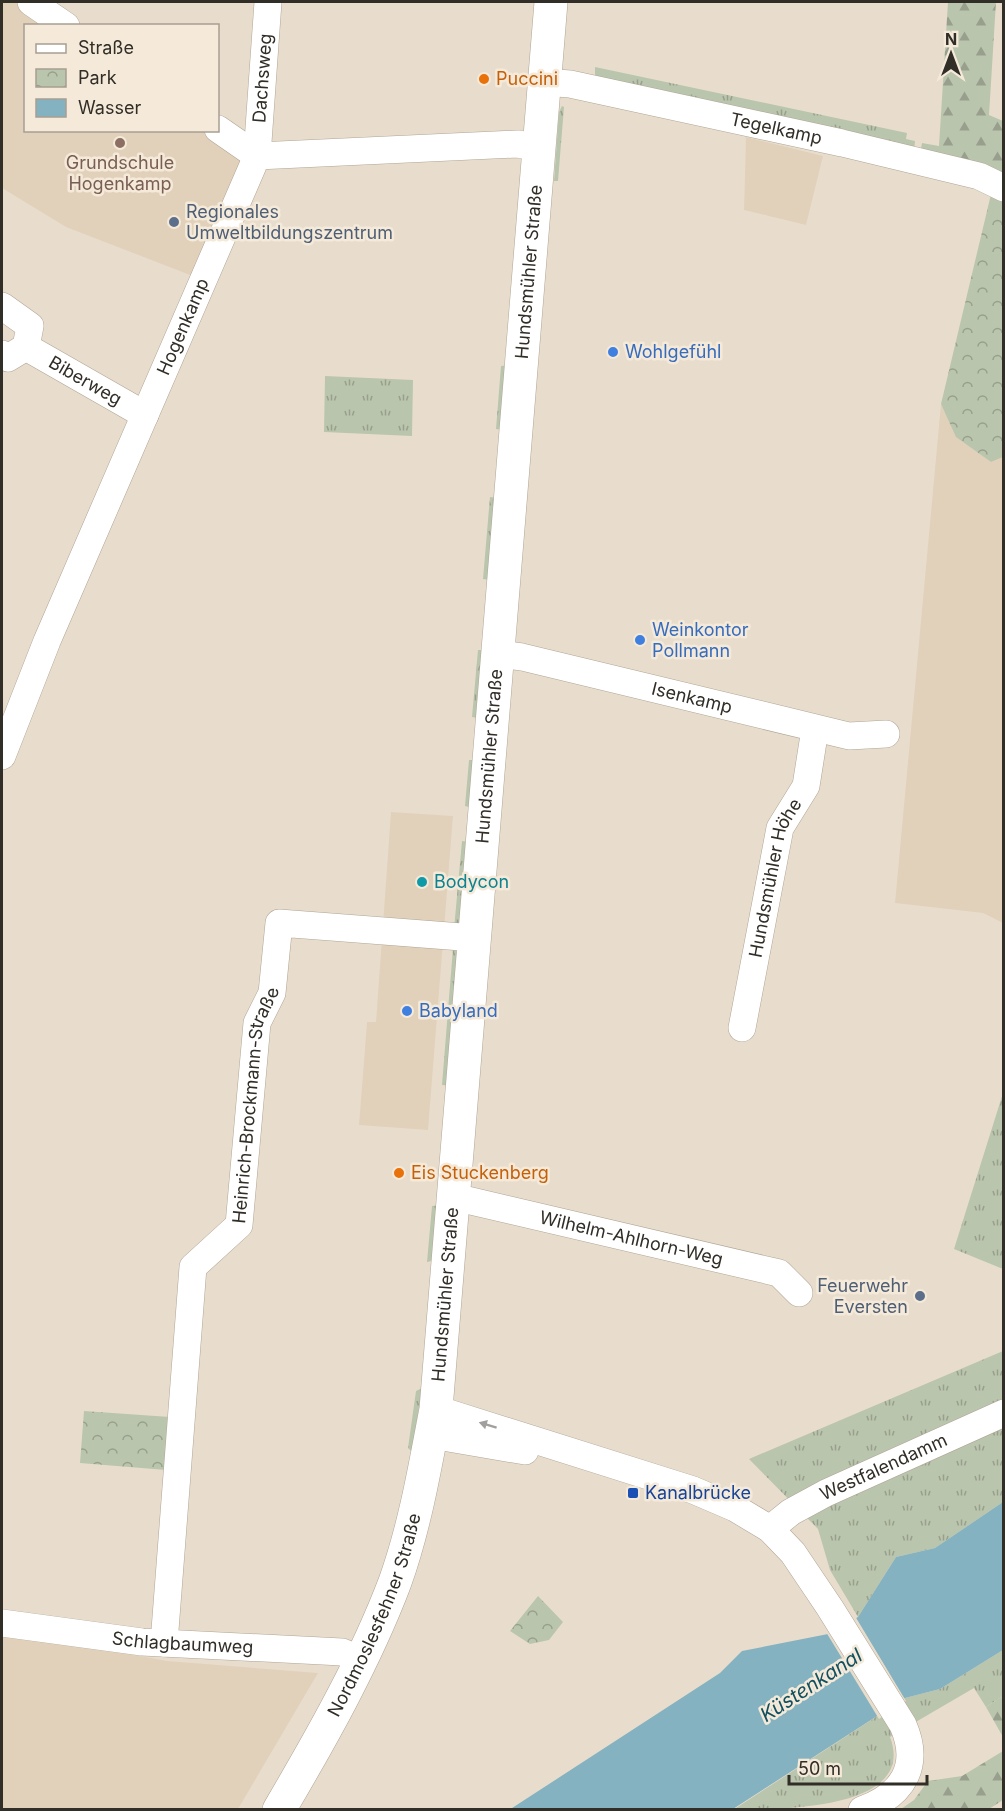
<svg xmlns="http://www.w3.org/2000/svg" width="1005" height="1811" font-family="Inter,sans-serif">
	<style>
		.built { fill: #e1d1ba }
		.grass { fill: url(#grass-tufts) }
		.forest { fill: url(#forest-firs) }
		.park { fill: url(#park-crowns) }
		.water { fill: #84b2c0 }
		.pier { fill: #e8ddcc }
		.lines { fill: none; stroke-linecap: round; stroke-linejoin: round }
		.minor-casing { stroke: #b0a595; stroke-width: 28 }
		.major-casing { stroke: #b0a595; stroke-width: 34 }
		.minor { stroke: #fff; stroke-width: 27 }
		.major { stroke: #fff; stroke-width: 33 }
		.oneway { fill: #a2a09e }
		.food-dot { fill: #e8710a; stroke: #f5ead9; stroke-width: 2 }
		.education-dot { fill: #8d6e63; stroke: #f5ead9; stroke-width: 2 }
		.service-dot { fill: #5c6f8a; stroke: #f5ead9; stroke-width: 2 }
		.shop-dot { fill: #3f7fe0; stroke: #f5ead9; stroke-width: 2 }
		.culture-dot { fill: #0f9aa8; stroke: #f5ead9; stroke-width: 2 }
		.transit-dot { fill: #1a4fb4; stroke: #f5ead9; stroke-width: 2 }
		.labels { text-anchor: middle; stroke-width: 5; stroke-linejoin: round; paint-order: stroke }
		.street-label { font-size: 18px; fill: #312d27; stroke: #f5ead9 }
		.food-label { font-size: 18px; fill: #c56008; stroke: #f5ead9; text-anchor: start }
		.education-label { font-size: 18px; fill: #785e54; stroke: #f5ead9 }
		.service-label { font-size: 18px; fill: #4e5e75; stroke: #f5ead9; text-anchor: start }
		.shop-label { font-size: 18px; fill: #366cbe; stroke: #f5ead9; text-anchor: start }
		.culture-label { font-size: 18px; fill: #0d838f; stroke: #f5ead9; text-anchor: start }
		.transit-label { font-size: 18px; fill: #164399; stroke: #f5ead9; text-anchor: start }
		.water-label { font-size: 20px; font-style: italic; fill: #115060; stroke: #f5ead9 }
	</style>
	<defs>
		<pattern id="grass-tufts" width="24" height="20" patternUnits="userSpaceOnUse" patternTransform="scale(1.5)"><rect width="24" height="20" fill="#bac5ad"/><path d="M3 7l-1-3M5 7V3M7 7l1-3M15 17l-1-3M17 17v-4M19 17l1-3" fill="none" stroke="#98a08d"/></pattern>
		<pattern id="forest-firs" width="22" height="20" patternUnits="userSpaceOnUse" patternTransform="scale(1.5)"><rect width="22" height="20" fill="#bac5ad"/><path d="M5 1l3.5 6h-7zM16 11l3.5 6h-7z" fill="#98a08d"/></pattern>
		<pattern id="park-crowns" width="20" height="18" patternUnits="userSpaceOnUse" patternTransform="scale(1.5)"><rect width="20" height="18" fill="#bac5ad"/><path d="M2 6a3 3 0 1 1 6 0M12 15a3 3 0 1 1 6 0" fill="none" stroke="#98a08d"/></pattern>
	</defs>
	<rect width="100%" height="100%" fill="#e8ddcc"/>
	<path class="built" d="M 2,2 L 31,2 L 66,25 L 26,26 L 26,130 L 218,130 L 257,156 L 203,280 L 66,227 L 2,188 Z
		M 746,137 L 823,156 L 806,225 L 744,210 Z
		M 941,404 L 957,437 L 991,462 L 1003,457 L 1003,923 L 983,913 L 895,903 Z
		M 391,812 L 453,816 L 428,1130 L 359,1125 L 367,1022 L 376,1022 Z
		M 2,1630 L 167,1661 L 318,1673 L 238,1809 L 2,1809 Z"/>
	<path class="grass" d="M 595,67 L 907,133 L 906,139 L 915,141 L 914,152 L 595,81 Z
		M 562,106 L 564,107 L 558,181 L 554,181 L 559,112 Z
		M 511,365 L 502,430 L 496,429 L 501,366 Z
		M 325,376 L 413,380 L 412,436 L 324,432 Z
		M 490,497 L 497,498 L 490,580 L 483,579 Z
		M 478,650 L 484,650 L 478,718 L 472,717 Z
		M 469,760 L 476,760 L 472,808 L 465,806 Z
		M 462,841 L 469,842 L 465,922 L 454,929 Z
		M 453,948 L 461,956 L 453,1086 L 442,1085 Z
		M 1003,1093 L 1003,1269 L 954,1249 Z
		M 441,1205 L 436,1260 L 427,1262 L 432,1206 Z
		M 1003,1351 L 1003,1502 L 935,1548 L 896,1557 L 858,1617 L 830,1570 L 818,1529 L 749,1459 Z
		M 422,1388 L 412,1452 L 408,1448 L 416,1391 Z
		M 1003,1650 L 1003,1696 L 986,1707 L 974,1688 L 890,1737 C 918,1811 778,1809 733,1810 L 905,1698 L 940,1689 Z"/>
	<path class="forest" d="M 948,2 L 996,2 L 989,115 L 1003,121 L 1003,179 L 920,154 L 922,143 L 939,146 Z
		M 1003,1696 L 1003,1737 L 986,1707 Z
		M 1003,1751 L 1003,1800 L 989,1809 L 901,1809 L 914,1800 L 928,1781 L 962,1776 Z"/>
	<path class="park" d="M 1003,176 L 1003,457 L 991,462 L 956,437 L 941,404 L 992,190 Z
		M 84,1411 L 170,1417 L 166,1470 L 80,1463 Z
		M 538,1596 L 563,1622 L 549,1640 L 530,1644 L 510,1631 Z"/>
	<path class="water" d="M 1003,1502 L 1003,1650 L 940,1689 L 905,1698 L 733,1809 L 509,1810 L 720,1673 L 742,1651 L 828,1634 L 858,1617 L 896,1557 L 935,1548 Z"/>
	<path class="pier" d="M 855,1616 L 906,1701 L 879,1719 L 826,1632 Z"/>
	<g class="lines">
		<g class="minor-casing">
			<g id="minor">
				<path d="M 31,2 L 66,26"/>
				<path id="s1" d="M 544,82 L 570,84 L 842,143 L 979,176 L 1004,188"/>
				<path d="M 218,129 L 257,156"/>
				<path id="s2" d="M 257,156 L 268,2"/>
				<path id="s3" d="M 2,306 L 30,326 L 26,347 L 145,415"/>
				<path d="M 2,354 L 8,358 L 26,347"/>
				<path id="s4" d="M 499,654 L 522,657 L 849,736 L 886,734"/>
				<path id="s5" d="M 2,756 L 47,641 L 257,156 L 517,144 L 539,147"/>
				<path id="s6" d="M 742,1028 L 780,828 L 806,786 L 815,729"/>
				<path id="s7" d="M 454,1197 L 779,1273 L 799,1293"/>
				<path d="M 436,1409 L 693,1490 L 735,1508 L 770,1529 L 793,1553 L 830,1608 L 903,1725 C 921,1766 903,1795 862,1810"/>
				<path d="M 431,1435 L 525,1451"/>
				<path id="s8" d="M 770,1529 L 791,1512 L 826,1493 L 1004,1413"/>
				<path id="s9" d="M 2,1623 L 142,1642 L 342,1652 L 361,1660"/>
				<path id="s10" d="M 164,1643 L 193,1267 L 239,1225 L 257,1023 L 272,993 L 279,923 L 475,938"/>
			</g>
		</g>
		<g class="major-casing">
			<g id="major">
				<path id="s11" d="M 279,1810 C 322,1737 365,1661 395,1582 C 415,1526 425,1467 436,1409 L 551,2"/>
			</g>
		</g>
		<use href="#minor" class="minor"/>
		<use href="#major" class="major"/>
	</g>
	<defs><path id="oneway-solid" d="M-6-.8H1V-3.2L6.5 0L1 3.2V.8H-6Z" transform="scale(1.5)"/></defs>
	<use class="oneway" href="#oneway-solid" transform="translate(488 1425) rotate(-163)"/>
	<g class="food-dot">
		<circle cx="484" cy="79" r="6"/>
		<circle cx="399" cy="1173" r="6"/>
	</g>
	<circle class="education-dot" cx="120" cy="143" r="6"/>
	<g class="service-dot">
		<circle cx="174" cy="222" r="6"/>
		<circle cx="920" cy="1296" r="6"/>
	</g>
	<g class="shop-dot">
		<circle cx="613" cy="352" r="6"/>
		<circle cx="640" cy="640" r="6"/>
		<circle cx="407" cy="1011" r="6"/>
	</g>
	<circle class="culture-dot" cx="422" cy="882" r="6"/>
	<rect class="transit-dot" x="627" y="1487" width="12" height="12" rx="3"/>
	<g class="labels">
		<g class="street-label">
			<text dy="6" stroke="none"><textPath href="#s2" startOffset="78">Dachsweg</textPath></text>
			<text dy="6" stroke="none"><textPath href="#s1" startOffset="237">Tegelkamp</textPath></text>
			<text dy="6" stroke="none"><textPath href="#s11" startOffset="1575">Hundsmühler Straße</textPath></text>
			<text dy="6" stroke="none"><textPath href="#s5" startOffset="466">Hogenkamp</textPath></text>
			<text dy="6" stroke="none"><textPath href="#s3" startOffset="124">Biberweg</textPath></text>
			<text dy="6" stroke="none"><textPath href="#s4" startOffset="198">Isenkamp</textPath></text>
			<text dy="6" stroke="none"><textPath href="#s11" startOffset="1089">Hundsmühler Straße</textPath></text>
			<text dy="6" stroke="none"><textPath href="#s6" startOffset="154">Hundsmühler Höhe</textPath></text>
			<text dy="6" stroke="none"><textPath href="#s10" startOffset="561">Heinrich-Brockmann-Straße</textPath></text>
			<text dy="6" stroke="none"><textPath href="#s7" startOffset="182">Wilhelm-Ahlhorn-Weg</textPath></text>
			<text dy="6" stroke="none"><textPath href="#s11" startOffset="549">Hundsmühler Straße</textPath></text>
			<text dy="6" stroke="none"><textPath href="#s8" startOffset="130">Westfalendamm</textPath></text>
			<text dy="6" stroke="none"><textPath href="#s11" startOffset="218">Nordmoslesfehner Straße</textPath></text>
			<text dy="6" stroke="none"><textPath href="#s9" startOffset="182">Schlagbaumweg</textPath></text>
		</g>
		<g class="food-label">
			<text x="496" y="85">Puccini</text>
			<text x="411" y="1179">Eis Stuckenberg</text>
		</g>
		<g class="education-label">
			<text x="120" y="169">Grundschule<tspan x="120" dy="21">Hogenkamp</tspan></text>
		</g>
		<g class="service-label">
			<text x="186" y="218">Regionales<tspan x="186" dy="21">Umweltbildungszentrum</tspan></text>
			<text x="908" y="1292" text-anchor="end">Feuerwehr<tspan x="908" dy="21">Eversten</tspan></text>
		</g>
		<g class="shop-label">
			<text x="625" y="358">Wohlgefühl</text>
			<text x="652" y="636">Weinkontor<tspan x="652" dy="21">Pollmann</tspan></text>
			<text x="419" y="1017">Babyland</text>
		</g>
		<g class="culture-label">
			<text x="434" y="888">Bodycon</text>
		</g>
		<g class="transit-label">
			<text x="645" y="1499">Kanalbrücke</text>
		</g>
		<g class="water-label">
			<text transform="translate(811 1685) rotate(-33)" y="7">Küstenkanal</text>
		</g>
	</g>
	<rect width="1005" height="1811" fill="none" stroke="#312d27" stroke-width="6"/>
	<rect x="24" y="24" width="195" height="108" fill="#f5ead9" stroke="#a79e92" stroke-width="1.5"/>
	<rect x="36" y="44" width="30" height="9" fill="#ffffff" stroke="#a79e92" stroke-width="1.5"/>
	<text x="78" y="54" font-size="18" fill="#312d27">Straße</text>
	<rect x="36" y="69" width="30" height="18" fill="url(#park-crowns)" stroke="#a79e92" stroke-width="1.5"/>
	<text x="78" y="84" font-size="18" fill="#312d27">Park</text>
	<rect x="36" y="99" width="30" height="18" fill="#84b2c0" stroke="#a79e92" stroke-width="1.5"/>
	<text x="78" y="114" font-size="18" fill="#312d27">Wasser</text>
	<g transform="translate(951 54)" stroke="#f5ead9" stroke-width="4.5" paint-order="stroke">
	<path d="M0-4.5L10 22L0 15L-10 22Z" fill="#312d27"/>
	<text y="-9" font-size="16" font-weight="bold" text-anchor="middle" fill="#312d27">N</text>
	</g>
	<path d="M789 1775v9h138v-9" fill="none" stroke="#312d27" stroke-width="3"/>
	<text x="798" y="1775" font-size="18" fill="#312d27" stroke="#f5ead9" stroke-width="4.5" paint-order="stroke">50 m</text>
</svg>
